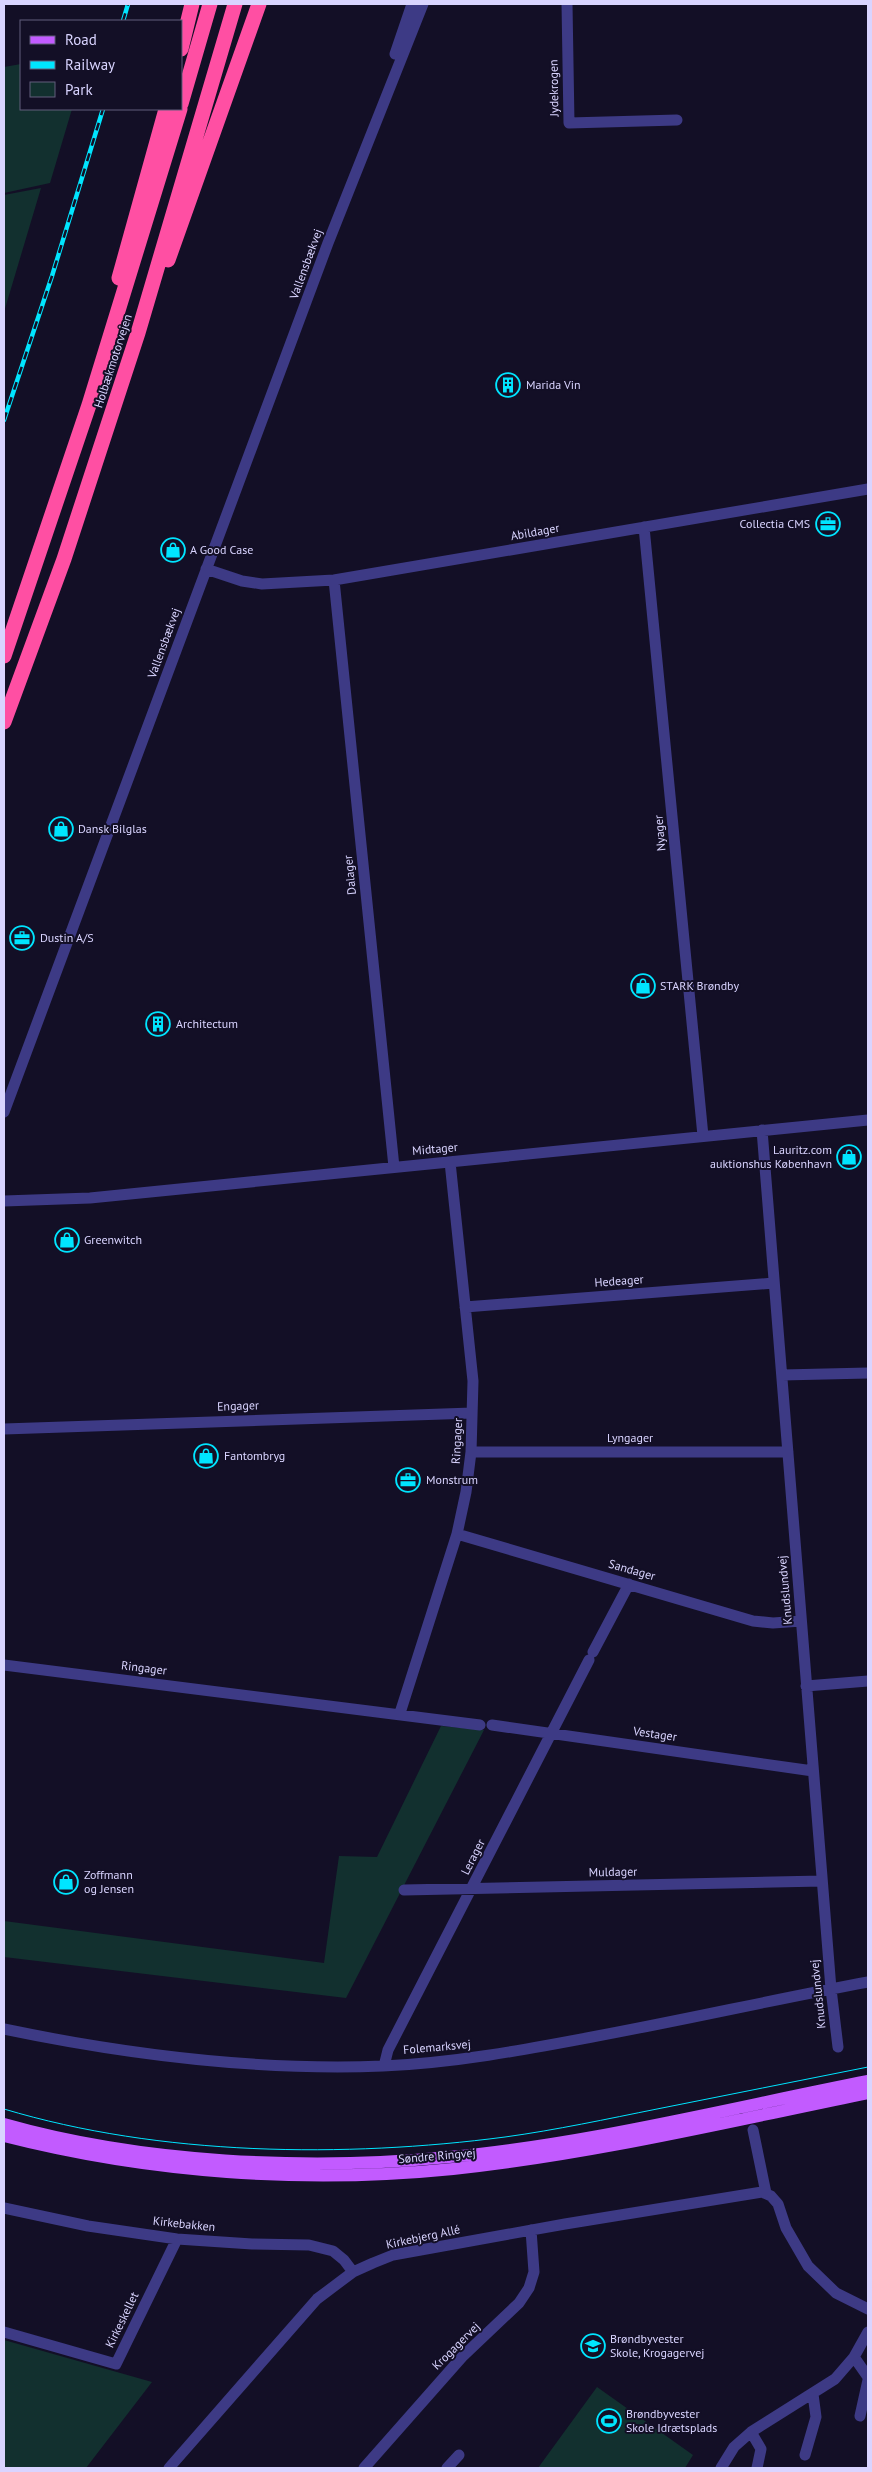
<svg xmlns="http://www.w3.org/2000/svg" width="872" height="2472" font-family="'PT Sans',sans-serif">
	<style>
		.green { fill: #12302f }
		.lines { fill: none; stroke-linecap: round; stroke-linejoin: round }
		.minor { stroke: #3d3a85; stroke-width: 11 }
		.major { stroke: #c25bff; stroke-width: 12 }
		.highway { stroke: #ff4fa3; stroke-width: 15 }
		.tram { stroke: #00e5ff; stroke-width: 1 }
		.rail-casing { stroke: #00e5ff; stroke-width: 4.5 }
		.rail { stroke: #130f26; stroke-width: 2.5; stroke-dasharray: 8; stroke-linecap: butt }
		.labels { text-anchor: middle; stroke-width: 4; stroke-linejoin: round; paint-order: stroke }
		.street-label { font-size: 12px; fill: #d9d4ff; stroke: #130f26 }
		.poi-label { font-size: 12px; fill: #d9d4ff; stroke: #130f26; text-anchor: start }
	</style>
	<rect width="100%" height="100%" fill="#130f26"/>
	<path class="green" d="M 21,64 L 21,109 L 72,109 L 50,183 L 4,193 L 4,67 Z
		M 41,188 L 4,312 L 4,195 Z
		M 441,1726 L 484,1730 L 346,1998 L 4,1957 L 4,1921 L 324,1963 L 339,1856 L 377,1857 Z
		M 4,2340 L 152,2382 L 86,2468 L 4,2468 Z
		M 597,2387 L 693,2455 L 685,2468 L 538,2468 Z"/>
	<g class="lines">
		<path class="minor" d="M 567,4 L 569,123 L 677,120
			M 395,54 L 412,4
			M 644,527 L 703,1136
			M 206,569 L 242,581 L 262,584 L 334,580 L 868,489
			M 334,580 L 394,1167
			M 4,1112 L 328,243 L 423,4
			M 762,1130 L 831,1989 L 838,2047
			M 4,1201 L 90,1198 L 868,1120
			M 465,1307 L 774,1283
			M 782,1375 L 868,1373
			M 4,1429 L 472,1413
			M 471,1452 L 788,1452
			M 457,1534 L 753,1621 L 773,1623 L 801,1621
			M 593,1652 L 629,1584
			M 4,1665 L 480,1725
			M 806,1686 L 868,1681
			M 400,1713 L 457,1534 L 466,1492 L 471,1452 L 473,1381 L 450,1162
			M 492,1725 L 813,1771
			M 404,1890 L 822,1881
			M 4,2029 C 129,2055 256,2071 383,2066 C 454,2063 523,2050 592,2037 C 684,2020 776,1999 868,1982
			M 384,2066 L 388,2050 L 589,1660
			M 753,2130 L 766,2193
			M 4,2208 L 88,2226 L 177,2239 L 252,2244 L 309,2245 L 333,2251 L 344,2260 L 353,2272
			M 4,2332 L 116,2364 L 177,2239
			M 854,2357 L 868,2377
			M 860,2416 L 868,2380
			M 751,2432 L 761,2449 L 757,2468
			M 805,2455 L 816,2417 L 813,2394
			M 169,2468 L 317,2299 L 353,2272 L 373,2263 L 393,2255 L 565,2224 L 762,2192 L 771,2196 L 778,2204 L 786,2228 L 808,2266 L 836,2293 L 868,2309
			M 364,2468 L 462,2357 L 519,2303 L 529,2288 L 534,2272 L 531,2230
			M 447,2468 L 459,2455
			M 721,2468 L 734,2447 L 751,2432 L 835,2379 L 854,2357 L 868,2332"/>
		<path class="major" d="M 4,2124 C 141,2163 308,2171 449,2157 C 589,2144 730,2108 868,2081
			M 4,2136 C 149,2173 304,2184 453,2169 C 593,2154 731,2121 868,2093"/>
		<path class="highway" d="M 181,49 L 192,4
			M 181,104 L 210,4
			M 168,260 L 259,4
			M 119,278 L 166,109
			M 4,656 L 89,405 L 180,109
			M 4,722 L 64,559 L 138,333 L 235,4"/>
		<path class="tram" d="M 4,2109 C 160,2156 345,2158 505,2137 C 556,2130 607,2119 657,2109 C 727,2095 798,2081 868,2067"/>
		<g class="rail-casing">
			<path id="rail" d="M 123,21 L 128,4
				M 4,420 L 52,276 L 103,109"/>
		</g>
		<use href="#rail" class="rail"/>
	</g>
	<defs>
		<g id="building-ring" transform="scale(1.25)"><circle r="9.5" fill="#130f26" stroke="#00e5ff" stroke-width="1.5"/><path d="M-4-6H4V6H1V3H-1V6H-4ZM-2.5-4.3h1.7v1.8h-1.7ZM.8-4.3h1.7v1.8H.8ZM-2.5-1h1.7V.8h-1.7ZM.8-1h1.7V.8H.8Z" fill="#00e5ff"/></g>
		<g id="office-ring" transform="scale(1.25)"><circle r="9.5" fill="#130f26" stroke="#00e5ff" stroke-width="1.5"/><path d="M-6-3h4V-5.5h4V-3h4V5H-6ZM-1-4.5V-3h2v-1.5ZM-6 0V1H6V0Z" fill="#00e5ff"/></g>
		<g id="shop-ring" transform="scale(1.25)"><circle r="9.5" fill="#130f26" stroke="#00e5ff" stroke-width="1.5"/><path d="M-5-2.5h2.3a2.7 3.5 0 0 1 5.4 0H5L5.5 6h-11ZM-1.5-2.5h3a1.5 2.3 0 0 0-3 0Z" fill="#00e5ff"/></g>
		<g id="school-ring" transform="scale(1.25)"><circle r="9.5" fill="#130f26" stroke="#00e5ff" stroke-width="1.5"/><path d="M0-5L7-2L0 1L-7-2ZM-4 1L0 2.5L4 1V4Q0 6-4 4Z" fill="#00e5ff"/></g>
		<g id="stadium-ring" transform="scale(1.25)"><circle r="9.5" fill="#130f26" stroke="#00e5ff" stroke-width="1.5"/><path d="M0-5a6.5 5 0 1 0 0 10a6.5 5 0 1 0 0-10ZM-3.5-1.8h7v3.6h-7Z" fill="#00e5ff"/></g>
	</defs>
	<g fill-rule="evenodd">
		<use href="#building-ring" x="508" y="385"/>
		<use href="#office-ring" x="828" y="524"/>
		<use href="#shop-ring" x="173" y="550"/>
		<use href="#shop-ring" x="61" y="829"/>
		<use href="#office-ring" x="22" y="938"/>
		<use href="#shop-ring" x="643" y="986"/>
		<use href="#building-ring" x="158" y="1024"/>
		<use href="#shop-ring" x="849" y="1157"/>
		<use href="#shop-ring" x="67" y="1240"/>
		<use href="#shop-ring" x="206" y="1456"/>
		<use href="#office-ring" x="408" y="1480"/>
		<use href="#shop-ring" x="66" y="1882"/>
		<use href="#school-ring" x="593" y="2346"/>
		<use href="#stadium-ring" x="609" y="2421"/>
	</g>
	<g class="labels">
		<g class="street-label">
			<text transform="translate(554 88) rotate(-91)" y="4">Jydekrogen</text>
			<text transform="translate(306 264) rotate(-70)" y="4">Vallensbækvej</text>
			<text transform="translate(113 361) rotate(-72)" y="4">Holbækmotorvejen</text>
			<text transform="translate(535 532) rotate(-10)" y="4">Abildager</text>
			<text transform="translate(164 643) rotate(-70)" y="4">Vallensbækvej</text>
			<text transform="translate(660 833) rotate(-95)" y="4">Nyager</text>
			<text transform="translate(350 875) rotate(-96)" y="4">Dalager</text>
			<text transform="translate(435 1149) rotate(-5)" y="4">Midtager</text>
			<text transform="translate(619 1281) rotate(-4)" y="4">Hedeager</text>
			<text transform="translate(238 1406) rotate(-2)" y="4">Engager</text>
			<text x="630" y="1442">Lyngager</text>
			<text transform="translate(457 1441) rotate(-87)" y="4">Ringager</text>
			<text transform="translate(632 1570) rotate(16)" y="4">Sandager</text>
			<text transform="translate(785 1590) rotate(-95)" y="4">Knudslundvej</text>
			<text transform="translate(144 1668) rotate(7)" y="4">Ringager</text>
			<text transform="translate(655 1734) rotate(8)" y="4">Vestager</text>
			<text transform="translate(473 1857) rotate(-63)" y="4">Lerager</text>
			<text transform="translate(613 1872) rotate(-1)" y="4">Muldager</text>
			<text transform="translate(818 1994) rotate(-96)" y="4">Knudslundvej</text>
			<text transform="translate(437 2047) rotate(-5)" y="4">Folemarksvej</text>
			<text transform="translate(437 2156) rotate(-5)" y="4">Søndre Ringvej</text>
			<text transform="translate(184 2224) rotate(6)" y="4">Kirkebakken</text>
			<text transform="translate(423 2237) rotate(-12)" y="4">Kirkebjerg Allé</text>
			<text transform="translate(122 2320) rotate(-64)" y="4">Kirkeskellet</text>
			<text transform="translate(456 2346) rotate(-45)" y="4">Krogagervej</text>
		</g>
		<g class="poi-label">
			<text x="526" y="389">Marida Vin</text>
			<text x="810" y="528" text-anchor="end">Collectia CMS</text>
			<text x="190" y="554">A Good Case</text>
			<text x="78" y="833">Dansk Bilglas</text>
			<text x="40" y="942">Dustin A/S</text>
			<text x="660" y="990">STARK Brøndby</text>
			<text x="176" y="1028">Architectum</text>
			<text x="832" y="1154" text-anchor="end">Lauritz.com<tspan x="832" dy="14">auktionshus København</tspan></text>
			<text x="84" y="1244">Greenwitch</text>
			<text x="224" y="1460">Fantombryg</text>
			<text x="426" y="1484">Monstrum</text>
			<text x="84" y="1879">Zoffmann<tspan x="84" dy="14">og Jensen</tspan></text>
			<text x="610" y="2343">Brøndbyvester<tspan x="610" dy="14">Skole, Krogagervej</tspan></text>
			<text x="626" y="2418">Brøndbyvester<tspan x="626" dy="14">Skole Idrætsplads</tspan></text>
		</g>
	</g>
	<rect width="872" height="2472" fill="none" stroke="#d9d4ff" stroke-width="10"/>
	<rect x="20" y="20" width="162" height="90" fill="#130f26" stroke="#625e7d"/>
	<rect x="30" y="36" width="25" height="8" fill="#c25bff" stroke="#625e7d"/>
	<text x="65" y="45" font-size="15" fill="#d9d4ff">Road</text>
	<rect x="30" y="61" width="25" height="8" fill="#00e5ff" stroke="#625e7d"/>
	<text x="65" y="70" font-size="15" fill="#d9d4ff">Railway</text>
	<rect x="30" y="82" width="25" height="15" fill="#12302f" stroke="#625e7d"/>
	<text x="65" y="95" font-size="15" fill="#d9d4ff">Park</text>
</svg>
